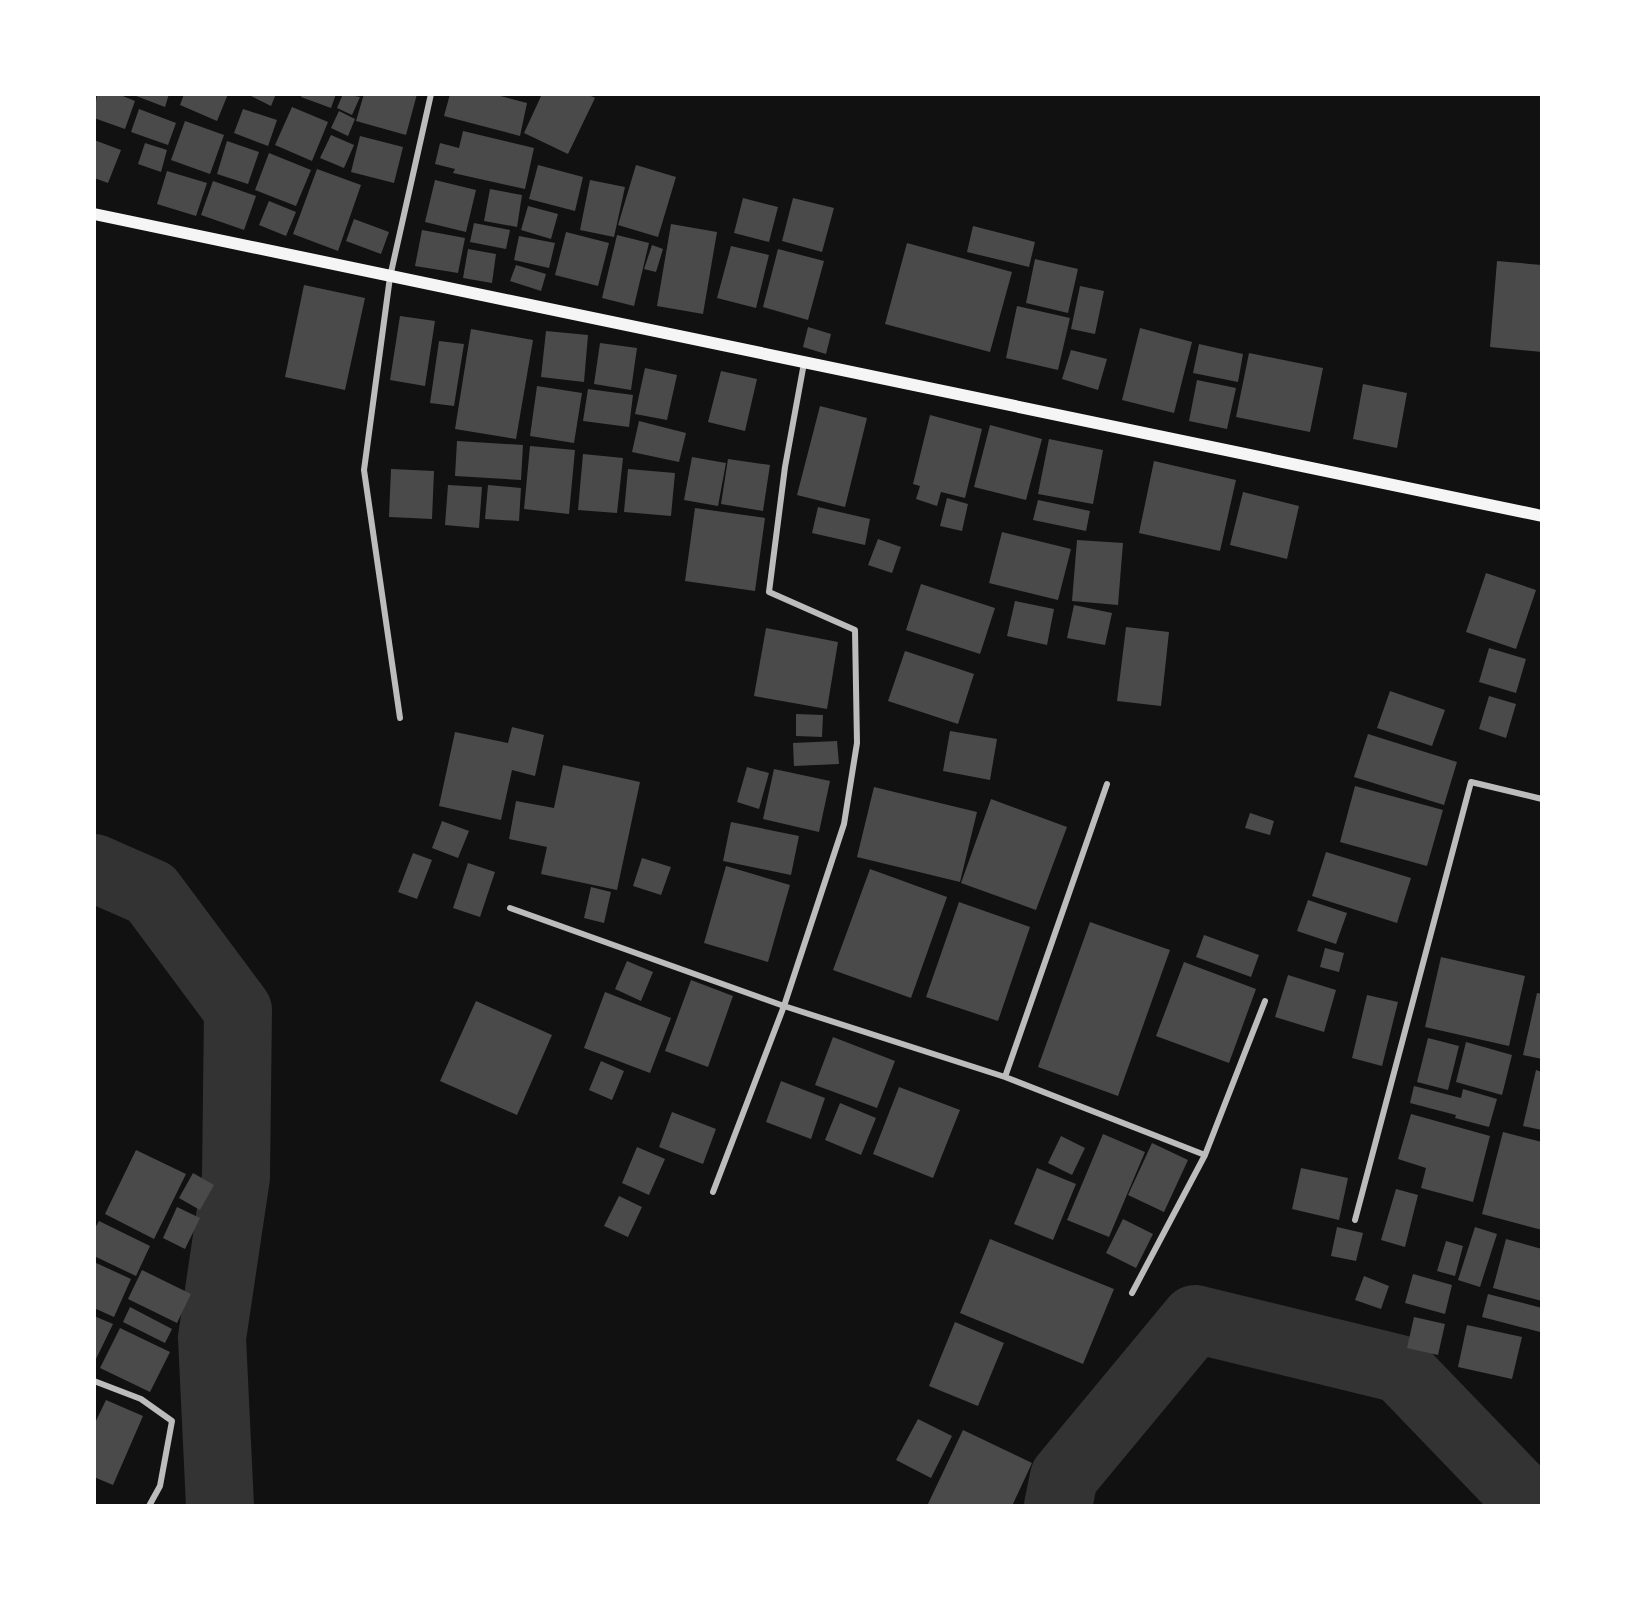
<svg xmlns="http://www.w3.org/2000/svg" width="1636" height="1600" font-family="Barlow,sans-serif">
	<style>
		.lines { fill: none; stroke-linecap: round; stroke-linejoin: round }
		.river { stroke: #333; stroke-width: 68 }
		.building { fill: #4a4a4a }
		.minor { stroke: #bcbcbc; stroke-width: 6 }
		.secondary { stroke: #f5f5f5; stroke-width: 12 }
	</style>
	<rect width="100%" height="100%" fill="#111"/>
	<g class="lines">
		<path class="river" d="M 94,868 L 151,893 L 238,1010 L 236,1177 L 212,1338 L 220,1506
			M 1058,1506 L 1064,1477 L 1195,1319 L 1400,1369 L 1532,1506"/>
	</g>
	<path class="building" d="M 97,94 L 118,94 L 135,101 L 125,129 L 94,118 Z
		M 131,94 L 169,94 L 165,107 Z
		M 184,94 L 228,94 L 217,121 L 180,105 Z
		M 247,94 L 276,94 L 271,106 Z
		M 302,94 L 336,94 L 331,108 L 301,97 Z
		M 343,94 L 360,97 L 352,115 L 337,108 Z
		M 364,94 L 417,94 L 406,135 L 356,121 Z
		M 450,94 L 493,94 L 527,103 L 520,136 L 444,116 Z
		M 542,94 L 587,94 L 595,98 L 568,154 L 524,133 Z
		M 292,107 L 328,122 L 312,161 L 275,145 Z
		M 139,109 L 176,123 L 168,145 L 131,132 Z
		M 243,109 L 277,120 L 268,146 L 234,133 Z
		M 339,111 L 355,119 L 348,136 L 331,128 Z
		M 185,121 L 224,135 L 210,174 L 171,160 Z
		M 463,131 L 534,148 L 525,189 L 453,173 L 455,169 L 435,164 L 440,143 L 459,148 Z
		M 331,135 L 354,145 L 344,168 L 320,158 Z
		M 360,136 L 403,147 L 394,183 L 351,172 Z
		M 94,140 L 121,150 L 108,183 L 94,178 Z
		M 227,141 L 259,152 L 248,184 L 217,174 Z
		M 145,143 L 167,150 L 161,172 L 138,164 Z
		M 269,153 L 311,170 L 296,206 L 255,190 Z
		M 538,165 L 583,177 L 575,211 L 529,199 Z
		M 636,165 L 676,177 L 658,237 L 618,225 Z
		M 317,169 L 361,185 L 338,251 L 293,234 Z
		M 167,171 L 207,183 L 196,216 L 157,204 Z
		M 435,180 L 476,190 L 466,232 L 425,222 Z
		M 590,180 L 625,187 L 614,237 L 580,230 Z
		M 213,181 L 256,196 L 244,230 L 201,215 Z
		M 490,189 L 522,195 L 517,227 L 484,221 Z
		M 743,198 L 778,207 L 769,242 L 734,233 Z
		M 793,198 L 834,208 L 822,252 L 782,241 Z
		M 269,201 L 296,212 L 286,236 L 259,225 Z
		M 528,206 L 558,214 L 551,239 L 521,230 Z
		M 354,219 L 389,232 L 381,254 L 346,241 Z
		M 474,223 L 510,230 L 506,249 L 470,242 Z
		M 671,224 L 717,232 L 703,314 L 657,306 Z
		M 973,226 L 1035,242 L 1029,267 L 967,252 Z
		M 422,230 L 465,238 L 458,273 L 415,266 Z
		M 566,232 L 609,243 L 598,286 L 555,275 Z
		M 617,235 L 649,243 L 634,306 L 602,298 Z
		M 519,236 L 555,243 L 549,268 L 514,260 Z
		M 907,243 L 1012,272 L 990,352 L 885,324 Z
		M 652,245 L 663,249 L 656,272 L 644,269 Z
		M 731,246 L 769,255 L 756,308 L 717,298 Z
		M 468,249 L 496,254 L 492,283 L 463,278 Z
		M 778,249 L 824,261 L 808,320 L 763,307 Z
		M 1035,259 L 1078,269 L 1068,313 L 1026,303 Z
		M 1497,261 L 1542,265 L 1542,352 L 1490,347 Z
		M 516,265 L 546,274 L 541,291 L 510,281 Z
		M 304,285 L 365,298 L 345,390 L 285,377 Z
		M 1080,286 L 1104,291 L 1095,334 L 1071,329 Z
		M 1017,306 L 1070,318 L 1058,370 L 1006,358 Z
		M 400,316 L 435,321 L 425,386 L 390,380 Z
		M 808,327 L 831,334 L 826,354 L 803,347 Z
		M 1140,328 L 1192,342 L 1174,413 L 1122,400 Z
		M 471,329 L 533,340 L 516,439 L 455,429 Z
		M 546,331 L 588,335 L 584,382 L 541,377 Z
		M 439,341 L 464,344 L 454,406 L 430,403 Z
		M 600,343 L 637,348 L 631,390 L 594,384 Z
		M 1199,344 L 1243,354 L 1238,382 L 1193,373 Z
		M 1071,350 L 1107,359 L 1098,390 L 1062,379 Z
		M 1249,353 L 1323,368 L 1310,432 L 1236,417 Z
		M 645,368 L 677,375 L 667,420 L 635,414 Z
		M 721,371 L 757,379 L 745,431 L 708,422 Z
		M 1197,380 L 1236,388 L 1227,429 L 1189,421 Z
		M 1363,384 L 1407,393 L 1397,448 L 1353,439 Z
		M 537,386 L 582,393 L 574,443 L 530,436 Z
		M 588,389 L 633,395 L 629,427 L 583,421 Z
		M 820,406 L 867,418 L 845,507 L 797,495 Z
		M 930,415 L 982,429 L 965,498 L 941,492 L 937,506 L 916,499 L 920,486 L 913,484 Z
		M 639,421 L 686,433 L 679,462 L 632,452 Z
		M 990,425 L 1042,439 L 1026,500 L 974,487 Z
		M 1049,439 L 1103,450 L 1093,504 L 1038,494 Z
		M 457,441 L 523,445 L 521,480 L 455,476 Z
		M 530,446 L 575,450 L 569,514 L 524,509 Z
		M 583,454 L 623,458 L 617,513 L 578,510 Z
		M 692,457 L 726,463 L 718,506 L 684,500 Z
		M 728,459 L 770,465 L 763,511 L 721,504 Z
		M 1154,461 L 1236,480 L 1220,551 L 1139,533 Z
		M 391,469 L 434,471 L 432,519 L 389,517 Z
		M 628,469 L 675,473 L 671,516 L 624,512 Z
		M 448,485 L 482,487 L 479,528 L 445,525 Z
		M 488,485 L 521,488 L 519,521 L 485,519 Z
		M 1243,492 L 1299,506 L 1287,559 L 1230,545 Z
		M 947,498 L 968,504 L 962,531 L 940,526 Z
		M 1038,500 L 1090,511 L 1086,531 L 1033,520 Z
		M 818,507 L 870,519 L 865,545 L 812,533 Z
		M 695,508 L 765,518 L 755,591 L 685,581 Z
		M 1002,532 L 1071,549 L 1058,600 L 989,583 Z
		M 878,539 L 901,547 L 892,573 L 868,565 Z
		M 1077,540 L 1123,543 L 1118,605 L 1072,601 Z
		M 1486,573 L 1536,590 L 1516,649 L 1466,632 Z
		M 921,584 L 995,608 L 980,654 L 906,630 Z
		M 1015,601 L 1054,609 L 1047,645 L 1007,636 Z
		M 1074,605 L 1112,613 L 1105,645 L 1067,638 Z
		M 1126,627 L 1169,632 L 1161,706 L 1117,701 Z
		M 766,628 L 838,642 L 827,709 L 754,696 Z
		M 1489,648 L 1526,659 L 1516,693 L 1479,682 Z
		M 905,651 L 974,674 L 958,724 L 888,701 Z
		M 1390,691 L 1445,710 L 1432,746 L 1377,728 Z
		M 1489,696 L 1516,704 L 1506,738 L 1479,729 Z
		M 796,714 L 823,715 L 822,737 L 796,736 Z
		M 512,727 L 544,735 L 535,776 L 512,770 L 501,820 L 439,806 L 455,732 L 508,743 Z
		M 950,731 L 997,739 L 990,780 L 943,771 Z
		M 1368,734 L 1457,762 L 1444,805 L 1354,777 Z
		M 837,741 L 839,764 L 794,766 L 793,743 Z
		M 563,765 L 640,782 L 617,890 L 541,874 L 547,847 L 509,839 L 516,801 L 554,808 Z
		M 747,767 L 769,773 L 759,809 L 737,802 Z
		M 774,769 L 830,781 L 819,832 L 763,819 Z
		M 1355,786 L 1443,810 L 1427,866 L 1340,842 Z
		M 874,787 L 977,812 L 960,882 L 857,857 Z
		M 991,799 L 1067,827 L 1036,910 L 961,883 Z
		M 1250,813 L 1274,821 L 1270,835 L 1245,828 Z
		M 442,821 L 469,831 L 458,858 L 432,848 Z
		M 731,822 L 799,836 L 791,875 L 723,861 Z
		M 1326,852 L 1411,878 L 1397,923 L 1312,896 Z
		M 413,853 L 432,860 L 417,899 L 398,892 Z
		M 642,858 L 671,867 L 661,895 L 633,886 Z
		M 468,863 L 495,872 L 480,917 L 453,908 Z
		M 726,866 L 790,885 L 768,962 L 704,943 Z
		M 870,869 L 947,897 L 911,998 L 833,970 Z
		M 591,887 L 611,892 L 604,923 L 584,918 Z
		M 1308,900 L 1347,913 L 1336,944 L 1297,931 Z
		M 959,902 L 1030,927 L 998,1021 L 926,997 Z
		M 1090,922 L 1170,950 L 1118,1096 L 1038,1067 Z
		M 1204,935 L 1259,955 L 1251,977 L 1196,957 Z
		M 1325,948 L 1344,953 L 1339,972 L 1320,967 Z
		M 1441,957 L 1525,976 L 1509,1046 L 1425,1027 Z
		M 627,961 L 653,972 L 641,1001 L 615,989 Z
		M 1184,962 L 1256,989 L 1229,1063 L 1156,1036 Z
		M 1288,975 L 1336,990 L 1324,1032 L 1275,1017 Z
		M 691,980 L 733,996 L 708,1067 L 665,1051 Z
		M 605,992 L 671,1018 L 650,1073 L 584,1048 Z
		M 1537,993 L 1542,994 L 1542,1059 L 1523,1055 Z
		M 1367,995 L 1398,1002 L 1382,1066 L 1352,1058 Z
		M 476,1001 L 552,1035 L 517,1115 L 440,1081 Z
		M 833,1037 L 895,1061 L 877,1108 L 815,1085 Z
		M 1428,1038 L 1459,1046 L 1448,1090 L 1417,1082 Z
		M 1466,1042 L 1512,1055 L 1502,1095 L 1456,1082 Z
		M 601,1061 L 624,1071 L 612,1100 L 589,1090 Z
		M 1536,1070 L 1542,1072 L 1542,1130 L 1523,1126 Z
		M 781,1081 L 825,1098 L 811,1139 L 766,1122 Z
		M 1414,1086 L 1461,1098 L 1463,1089 L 1497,1099 L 1489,1127 L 1455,1118 L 1456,1115 L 1410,1103 Z
		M 899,1087 L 960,1110 L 933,1178 L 873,1154 Z
		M 840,1103 L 876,1118 L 861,1155 L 825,1140 Z
		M 672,1112 L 716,1129 L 703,1164 L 659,1147 Z
		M 1411,1114 L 1490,1136 L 1473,1202 L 1421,1188 L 1426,1168 L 1398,1159 Z
		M 1503,1132 L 1542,1142 L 1542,1230 L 1482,1214 Z
		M 1103,1134 L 1145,1152 L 1109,1237 L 1067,1220 Z
		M 1061,1136 L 1085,1148 L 1072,1175 L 1048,1163 Z
		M 1152,1143 L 1188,1160 L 1164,1212 L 1128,1195 Z
		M 637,1147 L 665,1159 L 649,1195 L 622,1183 Z
		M 136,1150 L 186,1174 L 154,1239 L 105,1214 Z
		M 1037,1168 L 1076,1184 L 1053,1240 L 1014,1224 Z
		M 1301,1168 L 1348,1178 L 1339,1220 L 1292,1209 Z
		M 193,1173 L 214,1185 L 200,1210 L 179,1198 Z
		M 1396,1189 L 1418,1195 L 1405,1247 L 1381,1240 Z
		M 619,1196 L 642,1207 L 628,1237 L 604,1226 Z
		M 177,1207 L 200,1218 L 185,1249 L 163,1238 Z
		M 1123,1219 L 1153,1234 L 1136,1268 L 1106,1253 Z
		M 99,1221 L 150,1246 L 136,1276 L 94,1256 L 94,1230 Z
		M 1337,1227 L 1363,1233 L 1356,1261 L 1331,1256 Z
		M 1475,1227 L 1497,1234 L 1480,1287 L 1458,1280 Z
		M 990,1239 L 1114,1289 L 1083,1364 L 960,1313 Z
		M 1506,1239 L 1542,1249 L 1542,1301 L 1493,1288 Z
		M 1446,1241 L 1463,1246 L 1455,1276 L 1437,1271 Z
		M 94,1262 L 131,1279 L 114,1317 L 94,1308 Z
		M 142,1270 L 191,1294 L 177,1323 L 128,1299 Z
		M 1413,1274 L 1452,1285 L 1445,1314 L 1405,1303 Z
		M 1364,1276 L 1389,1286 L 1381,1309 L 1355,1300 Z
		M 1488,1294 L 1542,1308 L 1540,1332 L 1482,1317 Z
		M 130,1307 L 172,1329 L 165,1343 L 123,1322 Z
		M 94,1316 L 113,1324 L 94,1363 Z
		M 1414,1317 L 1445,1324 L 1438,1355 L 1407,1348 Z
		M 955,1322 L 1004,1343 L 978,1406 L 929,1386 Z
		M 1467,1325 L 1522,1337 L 1512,1379 L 1458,1367 Z
		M 120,1328 L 170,1352 L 150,1392 L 100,1368 Z
		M 106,1400 L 143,1416 L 113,1485 L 94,1477 L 94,1425 Z
		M 918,1419 L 952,1436 L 931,1478 L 896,1460 Z
		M 963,1430 L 1032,1463 L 1012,1506 L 927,1506 Z"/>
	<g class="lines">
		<path class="minor" d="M 804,363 L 785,467 L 769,592 L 855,630 L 857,743 L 844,824 L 784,1006 L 1005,1077 L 1205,1155
			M 400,718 L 364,470 L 390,277 L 431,94
			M 510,908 L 784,1006 L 713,1192
			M 1005,1077 L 1107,784
			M 1355,1220 L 1471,782 L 1542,799
			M 1132,1293 L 1205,1155 L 1265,1001
			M 94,1381 L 141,1399 L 172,1421 L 160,1486 L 149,1506"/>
		<path class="secondary" d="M 94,214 L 1542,516"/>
	</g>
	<rect width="1636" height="1600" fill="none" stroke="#ffffff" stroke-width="192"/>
</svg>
